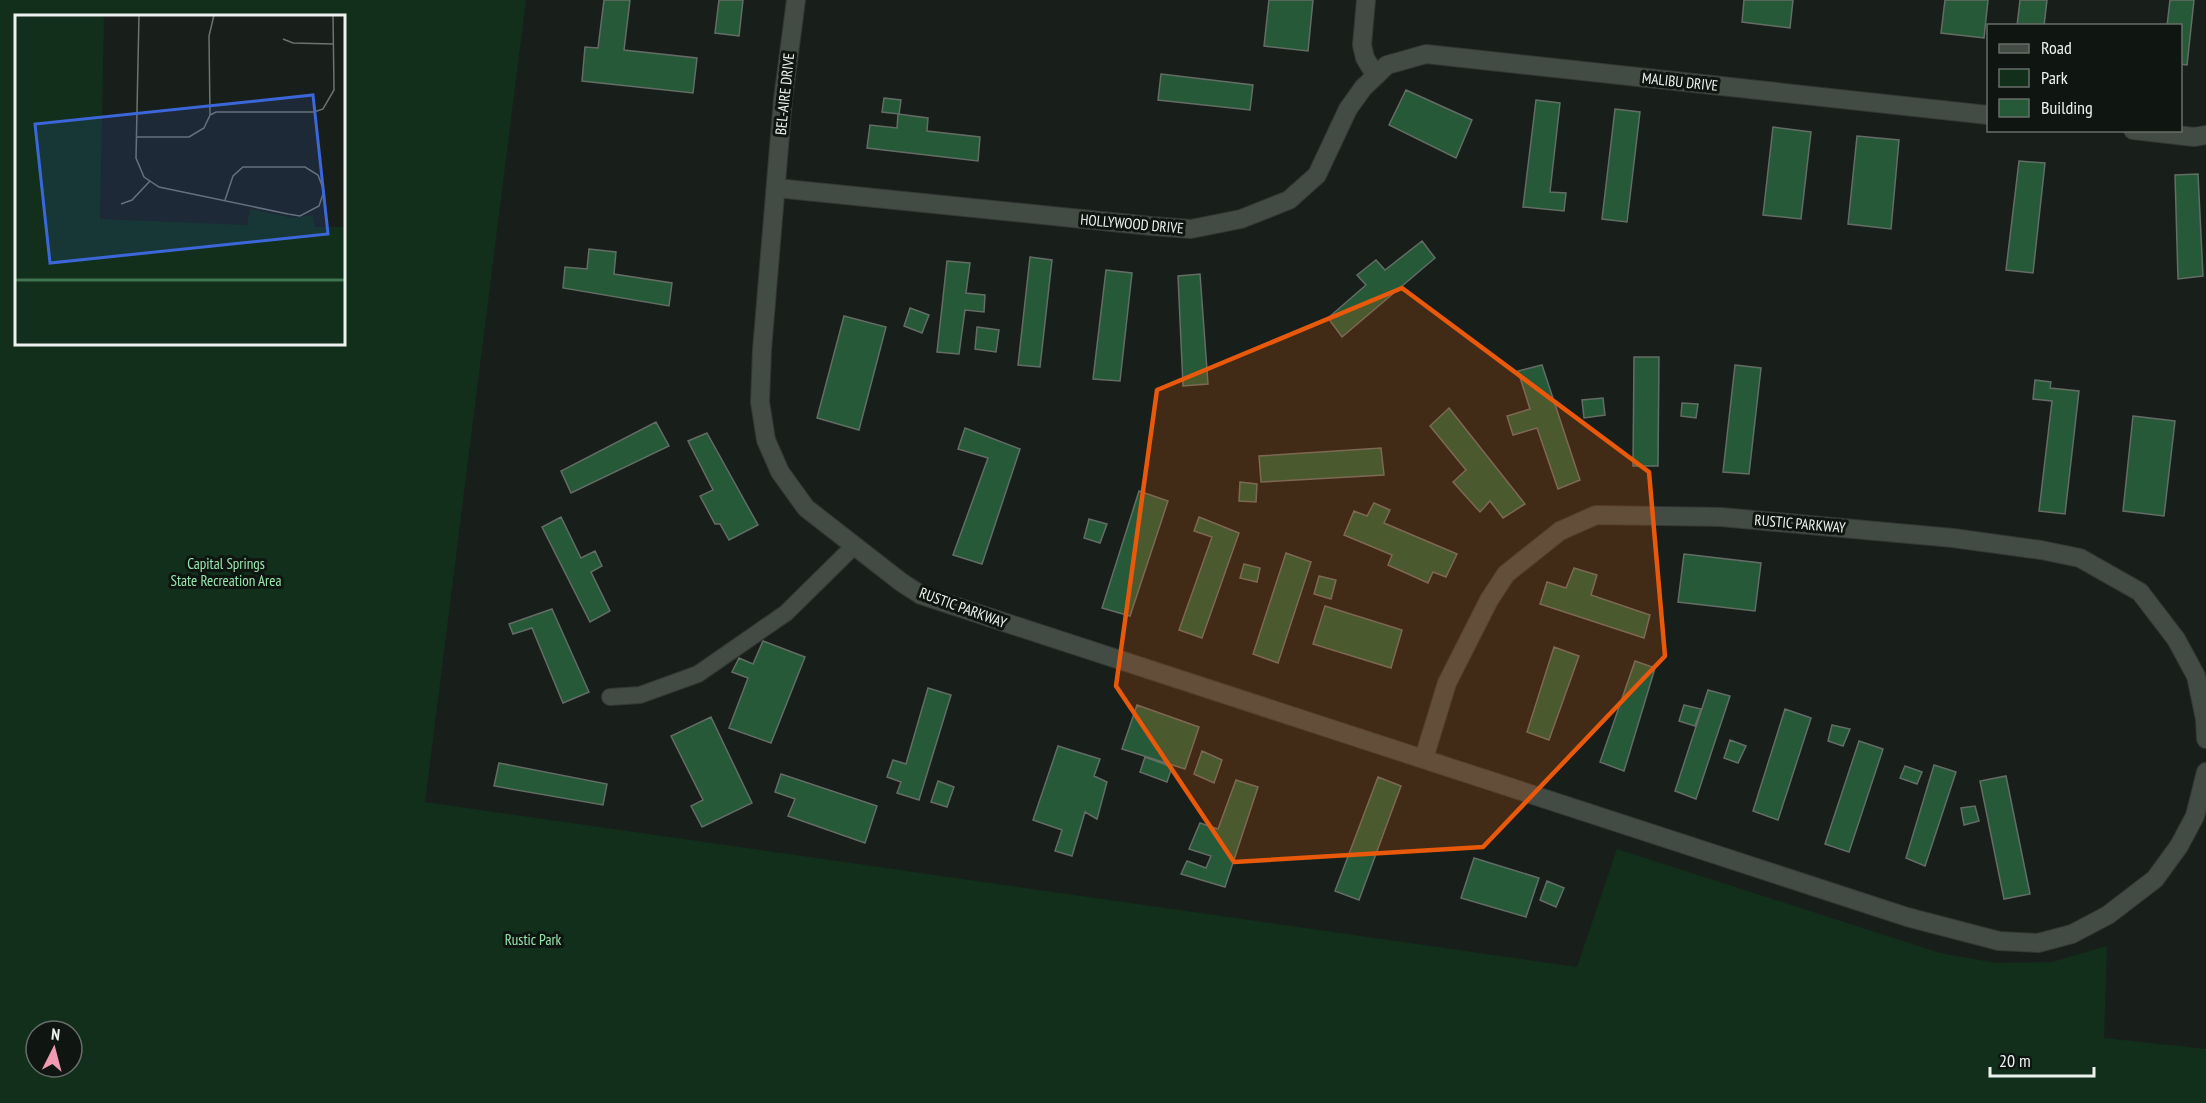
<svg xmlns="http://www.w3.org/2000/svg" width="2206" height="1103" font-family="'PT Sans Narrow',sans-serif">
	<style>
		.green { fill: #112f1b; fill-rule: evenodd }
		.building { fill: #255937; stroke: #646c66; stroke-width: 1.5 }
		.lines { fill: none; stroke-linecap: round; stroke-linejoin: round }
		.lane-casing { stroke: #333834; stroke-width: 18 }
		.street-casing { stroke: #333834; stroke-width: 20 }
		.lane { stroke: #434b45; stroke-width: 16 }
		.street { stroke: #434b45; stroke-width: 18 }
		.marked { fill: #e8590c; fill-opacity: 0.2; stroke: #e8590c; stroke-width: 4.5; stroke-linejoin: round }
		.labels { text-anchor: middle; stroke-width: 6; stroke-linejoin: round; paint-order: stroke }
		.street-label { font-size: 15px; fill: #edf2ef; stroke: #0f1611 }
		.park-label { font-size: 15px; fill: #97e6ae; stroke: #0f1611 }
		.inset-river { fill: none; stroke: #407451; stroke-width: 3 }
		.inset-road { fill: none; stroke: #6d736f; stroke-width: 1.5 }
		.view { fill: #3c67db; fill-opacity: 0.15; stroke: #3c67db; stroke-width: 3 }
		.inset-edge { fill: none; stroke: #edf2ef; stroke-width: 3 }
	</style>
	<rect width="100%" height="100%" fill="#181f1a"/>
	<path class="green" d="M 0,0 L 526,0 L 425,802 L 1577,967 L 1617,849 L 1940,953 L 1996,963 L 2052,962 L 2107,946 L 2104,1038 L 2206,1049 L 2206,1103 L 0,1103 ZM 344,16 L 344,344 L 16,344 L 16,16 ZM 36,1031 L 72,1031 L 72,1067 L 36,1067 Z"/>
	<path class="building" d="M 604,0 L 630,0 L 624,50 L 697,58 L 693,93 L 582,81 L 585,47 L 598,48 Z
		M 719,0 L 743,0 L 739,36 L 715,33 Z
		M 1269,0 L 1313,0 L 1308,51 L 1264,46 Z
		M 1744,0 L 1793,0 L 1790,28 L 1742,22 Z
		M 1945,0 L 1988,0 L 1984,38 L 1941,33 Z
		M 2020,0 L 2047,0 L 2044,26 L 2017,26 Z
		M 2170,0 L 2194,0 L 2187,65 L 2180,64 L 2180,26 L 2167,26 Z
		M 1161,74 L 1253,85 L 1250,110 L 1158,100 Z
		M 1406,90 L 1472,120 L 1456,158 L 1389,125 Z
		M 884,98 L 901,100 L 899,114 L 882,112 Z
		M 1536,100 L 1560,103 L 1550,192 L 1566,193 L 1564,211 L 1523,207 Z
		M 1615,109 L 1640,112 L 1627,222 L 1602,219 Z
		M 898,114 L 928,118 L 927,131 L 980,137 L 978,161 L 867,148 L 870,125 L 897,128 Z
		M 1773,127 L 1811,132 L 1801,219 L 1763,215 Z
		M 1857,136 L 1899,140 L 1891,229 L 1848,224 Z
		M 2019,161 L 2045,163 L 2033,273 L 2006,270 Z
		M 2198,174 L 2203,276 L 2178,279 L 2175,175 Z
		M 1422,241 L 1435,258 L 1342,337 L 1328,318 L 1366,285 L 1357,275 L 1376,260 L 1385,270 Z
		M 589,249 L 616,252 L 614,274 L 672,283 L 669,306 L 563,288 L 565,267 L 587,269 Z
		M 1030,257 L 1052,260 L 1040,367 L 1018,365 Z
		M 947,261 L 970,263 L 966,293 L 985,295 L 984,312 L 965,310 L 959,354 L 937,352 Z
		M 1106,270 L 1132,273 L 1120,381 L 1093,379 Z
		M 1200,274 L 1208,384 L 1183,386 L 1178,276 Z
		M 910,308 L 929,315 L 922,333 L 904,326 Z
		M 844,316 L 886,327 L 859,430 L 817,418 Z
		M 977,327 L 999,330 L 996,352 L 975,349 Z
		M 1634,357 L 1659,357 L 1658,466 L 1633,466 Z
		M 1542,365 L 1580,480 L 1558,489 L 1537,428 L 1513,435 L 1507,416 L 1530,409 L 1518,371 Z
		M 1735,365 L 1761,368 L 1749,474 L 1723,472 Z
		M 2035,380 L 2051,382 L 2050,388 L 2079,391 L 2065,514 L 2039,511 L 2052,401 L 2033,399 Z
		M 1603,398 L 1605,415 L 1584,418 L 1582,400 Z
		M 1682,403 L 1698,404 L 1696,418 L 1681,416 Z
		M 1449,408 L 1525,504 L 1503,518 L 1490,501 L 1480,512 L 1453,482 L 1466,470 L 1430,426 Z
		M 2133,416 L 2175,421 L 2164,516 L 2123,511 Z
		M 656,422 L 669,446 L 571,493 L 561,471 Z
		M 965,428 L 1020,449 L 982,564 L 953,555 L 988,458 L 958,449 Z
		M 707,433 L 758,525 L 729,540 L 720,524 L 715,524 L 700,496 L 713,490 L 688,441 Z
		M 1381,448 L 1384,475 L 1261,482 L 1259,456 Z
		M 1240,482 L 1257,484 L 1256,502 L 1239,501 Z
		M 1139,491 L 1168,501 L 1130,616 L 1102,608 Z
		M 1374,503 L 1390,510 L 1384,523 L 1457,554 L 1446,577 L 1433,572 L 1428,583 L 1388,565 L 1392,555 L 1344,535 L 1354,511 L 1367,516 Z
		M 561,517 L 581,558 L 595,551 L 602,566 L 591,572 L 610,611 L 590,622 L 542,527 Z
		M 1199,517 L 1239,533 L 1202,638 L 1179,630 L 1212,537 L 1194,531 Z
		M 1089,519 L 1107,524 L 1100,543 L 1084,538 Z
		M 1286,553 L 1311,562 L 1278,663 L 1253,654 Z
		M 1684,554 L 1761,563 L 1755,611 L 1678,602 Z
		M 1244,564 L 1260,568 L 1257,582 L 1240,578 Z
		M 1574,568 L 1597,575 L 1591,595 L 1650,615 L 1644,638 L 1540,604 L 1547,582 L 1566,588 Z
		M 1319,576 L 1336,580 L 1331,599 L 1314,594 Z
		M 1325,606 L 1402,630 L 1391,668 L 1313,644 Z
		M 552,609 L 589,692 L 563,703 L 532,628 L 513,634 L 509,624 Z
		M 763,641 L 805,657 L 771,743 L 729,728 L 748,678 L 732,672 L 739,658 L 753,664 Z
		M 1554,647 L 1579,656 L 1549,740 L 1527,732 Z
		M 1635,661 L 1655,668 L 1624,771 L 1600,762 Z
		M 928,688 L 951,695 L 919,800 L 897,793 L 901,782 L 887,777 L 893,760 L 906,764 Z
		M 1708,690 L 1730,696 L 1696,799 L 1675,791 Z
		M 1137,705 L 1199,727 L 1185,769 L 1122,749 Z
		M 1684,705 L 1701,709 L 1695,726 L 1679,721 Z
		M 1785,709 L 1811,718 L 1778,820 L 1753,811 Z
		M 711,717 L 752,803 L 702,827 L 691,806 L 703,800 L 671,736 Z
		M 1832,725 L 1850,729 L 1843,746 L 1828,741 Z
		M 1730,740 L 1746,746 L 1738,763 L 1724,758 Z
		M 1859,741 L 1883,749 L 1849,852 L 1825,844 Z
		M 1058,746 L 1100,759 L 1094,776 L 1107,782 L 1097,819 L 1085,812 L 1072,856 L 1055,851 L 1062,830 L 1033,820 Z
		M 1202,751 L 1222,760 L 1214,783 L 1194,774 Z
		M 1145,757 L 1172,767 L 1167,782 L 1140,772 Z
		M 499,763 L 607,784 L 603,805 L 494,786 Z
		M 1934,765 L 1956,772 L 1925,866 L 1906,858 Z
		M 1905,766 L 1922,772 L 1917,784 L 1900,778 Z
		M 781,774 L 877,806 L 865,843 L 788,816 L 795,799 L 775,792 Z
		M 2006,776 L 2030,894 L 2004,899 L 1980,781 Z
		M 1378,777 L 1401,786 L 1359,900 L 1335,891 Z
		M 1236,780 L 1258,787 L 1225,887 L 1181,874 L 1187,861 L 1206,868 L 1211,856 L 1189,849 L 1200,823 L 1218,829 Z
		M 938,781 L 954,787 L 947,807 L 931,802 Z
		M 1975,806 L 1979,821 L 1964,825 L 1961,808 Z
		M 1474,858 L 1539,878 L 1526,917 L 1461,898 Z
		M 1547,881 L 1564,888 L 1556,907 L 1540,900 Z"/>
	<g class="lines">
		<g class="lane-casing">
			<path id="lane" d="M 610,697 L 640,695 L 698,674 L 786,613 L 854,546"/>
		</g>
		<g class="street-casing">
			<path id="street" d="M 796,0 L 783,99 L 762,350 L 760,402 L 766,440 L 780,472 L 806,508 L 901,582 L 921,595 L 1907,917 L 1999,941 L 2038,943 L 2072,934 L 2108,915 L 2155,879 L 2179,846 L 2195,816 L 2206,772
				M 1366,0 L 1362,45 L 1365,58 L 1376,76
				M 2133,130 L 2194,137 L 2206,135
				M 776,188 L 1151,226 L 1191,229 L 1241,219 L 1289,200 L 1317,175 L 1348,109 L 1363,88 L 1387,65 L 1426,54 L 1988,115
				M 1424,758 L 1447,683 L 1489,600 L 1506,574 L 1560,531 L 1596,515 L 1721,517 L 1953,538 L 2041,550 L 2080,558 L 2140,592 L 2176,639 L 2196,676 L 2205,719 L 2206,739"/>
		</g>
		<use href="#lane" class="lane"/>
		<use href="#street" class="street"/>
	</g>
	<path class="marked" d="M 1402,288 L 1649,472 L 1665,656 L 1483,847 L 1234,862 L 1116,686 L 1157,390 Z"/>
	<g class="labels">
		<g class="street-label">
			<text transform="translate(1680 82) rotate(6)" y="5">MALIBU DRIVE</text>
			<text transform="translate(785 94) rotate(-84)" y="5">BEL-AIRE DRIVE</text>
			<text transform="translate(1132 224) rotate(5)" y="5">HOLLYWOOD DRIVE</text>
			<text transform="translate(1800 524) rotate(5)" y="5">RUSTIC PARKWAY</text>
			<text transform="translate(963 608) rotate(20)" y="5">RUSTIC PARKWAY</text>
		</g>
		<g class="park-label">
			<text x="226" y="569">Capital Springs<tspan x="226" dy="17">State Recreation Area</tspan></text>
			<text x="533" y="945">Rustic Park</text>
		</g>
	</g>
	<g transform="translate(15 15)">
		<rect width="330" height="330" fill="#181f1a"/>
		<path d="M 0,0 L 89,0 L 85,204 L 232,210 L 235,194 L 278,203 L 298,200 L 300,212 L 330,212 L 330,330 L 0,330 Z" fill="#112f1b"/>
		<path class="inset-river" d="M 0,265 L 330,265"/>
		<path class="inset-road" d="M 124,0 L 121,143 L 129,162 L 144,172 L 273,199 L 285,201 L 304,191 L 309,176 L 303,160 L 290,152 L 228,152 L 218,161 L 210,185M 268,24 L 278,28 L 319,29M 195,100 L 201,97 L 299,97 L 308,94 L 319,75 L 318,0M 121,122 L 174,122 L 189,113 L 195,100 L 194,21 L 199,0M 106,189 L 117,185 L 135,166"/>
		<path class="view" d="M 298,80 L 313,219 L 35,248 L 20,109 Z"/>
		<rect width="330" height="330" class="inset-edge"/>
	</g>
	<rect x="1987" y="24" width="195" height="108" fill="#0f1611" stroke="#686e6a" stroke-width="1.5"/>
	<rect x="1999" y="44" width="30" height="9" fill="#434b45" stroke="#686e6a" stroke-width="1.5"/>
	<text x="2041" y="54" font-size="18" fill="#edf2ef">Road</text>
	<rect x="1999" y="69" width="30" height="18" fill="#112f1b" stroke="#686e6a" stroke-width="1.5"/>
	<text x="2041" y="84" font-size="18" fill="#edf2ef">Park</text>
	<rect x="1999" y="99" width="30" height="18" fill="#255937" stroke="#686e6a" stroke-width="1.5"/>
	<text x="2041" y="114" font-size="18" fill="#edf2ef">Building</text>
	<g transform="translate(54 1049) rotate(6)"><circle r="28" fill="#0f1611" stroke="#686e6a" stroke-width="1.5"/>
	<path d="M0-4.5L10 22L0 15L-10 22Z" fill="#f19ab1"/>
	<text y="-9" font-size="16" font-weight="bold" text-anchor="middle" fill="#edf2ef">N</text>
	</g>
	<path d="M1990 1067v9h104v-9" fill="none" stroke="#edf2ef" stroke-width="3"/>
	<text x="1999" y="1067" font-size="18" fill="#edf2ef" stroke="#0f1611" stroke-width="4.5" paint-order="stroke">20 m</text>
</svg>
